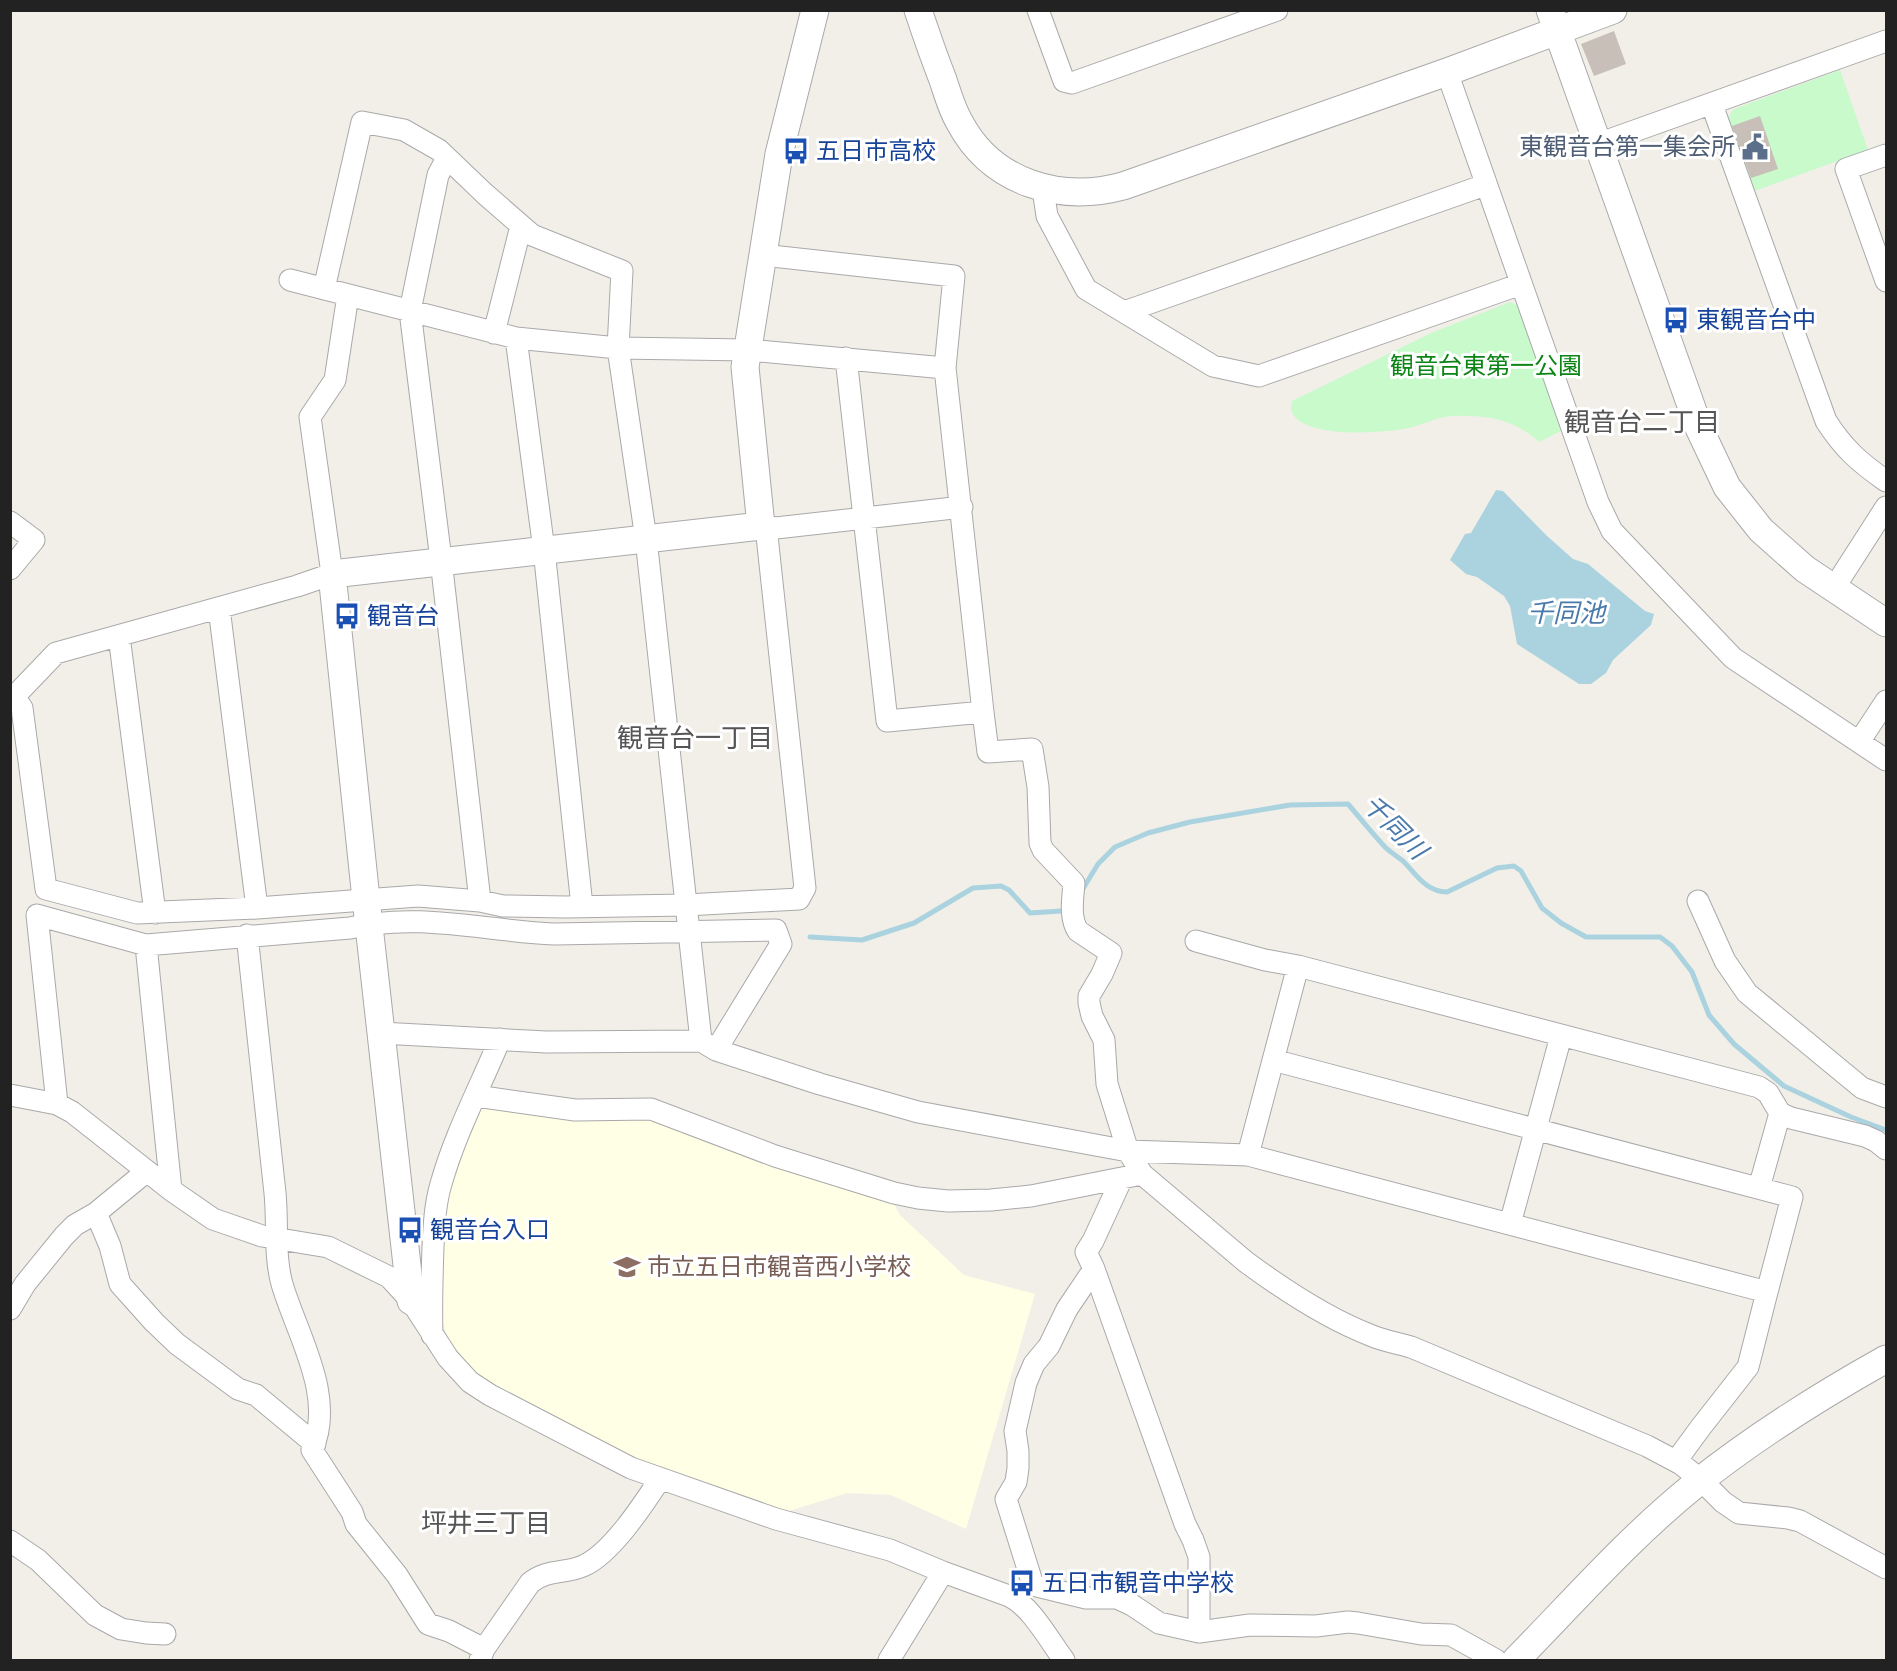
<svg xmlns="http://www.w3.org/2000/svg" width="1897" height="1671" font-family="Jost,'Noto Sans JP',sans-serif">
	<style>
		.education { fill: #ffffe5 }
		.park { fill: #c8facc }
		.water { fill: #aad3df }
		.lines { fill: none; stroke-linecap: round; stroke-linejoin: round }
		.stream { stroke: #aad3df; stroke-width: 5 }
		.building { fill: #c7bfb8 }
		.minor-casing { stroke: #a9a9a9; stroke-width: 23 }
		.tertiary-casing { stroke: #a9a9a9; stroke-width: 29 }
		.minor { stroke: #fff; stroke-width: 21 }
		.tertiary { stroke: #fff; stroke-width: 27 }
		.labels { text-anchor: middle; stroke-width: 6; stroke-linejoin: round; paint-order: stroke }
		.service-label { font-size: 24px; fill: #4e5e75; stroke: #fff; text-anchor: end }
		.transit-label { font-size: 24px; fill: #164399; stroke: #fff; text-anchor: start }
		.park-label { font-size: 24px; fill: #0c8416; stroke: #fff }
		.education-label { font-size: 24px; fill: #785e54; stroke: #fff; text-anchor: start }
		.neighbourhood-label { font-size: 26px; fill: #555; stroke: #fff }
		.water-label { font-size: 26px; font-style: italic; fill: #4a7aab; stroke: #fff }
	</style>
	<rect width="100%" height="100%" fill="#f2efe9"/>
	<path class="education" d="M 487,1106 L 644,1116 L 891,1199 L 900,1215 L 964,1275 L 1035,1294 L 966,1529 L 891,1495 L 847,1493 L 786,1512 L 645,1462 L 519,1400 L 485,1380 L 473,1371 L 449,1340 L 441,1320 L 441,1209 L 473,1120 L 481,1109 Z"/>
	<path class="park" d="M 1840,70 L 1868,150 L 1752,192 L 1726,120 L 1734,109 Z
		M 1510,302 L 1520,307 L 1563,430 L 1539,442 C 1514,419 1487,415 1453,416 C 1438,416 1423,425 1409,428 C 1386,433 1300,440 1291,410 C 1291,407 1292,404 1292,401 L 1431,333 Z"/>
	<path class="water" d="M 1496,490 L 1503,491 L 1546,535 L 1573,559 L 1588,564 L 1645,611 L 1654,614 L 1651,625 L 1613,660 L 1606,673 L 1591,684 L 1579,684 L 1517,644 L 1510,606 L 1504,596 L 1477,577 L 1466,574 L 1450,560 L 1465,534 L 1471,533 Z"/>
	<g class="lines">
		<path class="stream" d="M 1081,892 L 1098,864 L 1115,847 L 1148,833 L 1190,822 L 1290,805 L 1348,804 C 1360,818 1372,833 1385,847 C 1390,852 1397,856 1403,861 C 1416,874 1426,892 1447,892 L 1497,868 L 1514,866 L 1521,871 L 1542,908 L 1561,923 L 1586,937 L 1660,937 L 1672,946 L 1692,972 L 1709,1015 L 1734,1044 L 1784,1086 L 1851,1117 L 1886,1130
			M 810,937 L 862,940 L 914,923 L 973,888 L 1001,886 L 1009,890 L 1030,913 L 1061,911 L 1066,907"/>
	</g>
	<path class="building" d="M 1614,31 L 1626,64 L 1594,76 L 1581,44 Z
		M 1760,116 L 1778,169 L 1751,178 L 1732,126 Z"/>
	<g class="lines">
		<g class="minor-casing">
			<path id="minor" d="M 1038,10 L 1064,81 L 1072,83 L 1277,10
				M 1447,72 L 1598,502 L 1612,531 L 1733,658 L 1886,760
				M 1712,105 L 1826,421 C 1844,449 1859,462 1886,481
				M 1598,144 L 1886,41
				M 1886,155 L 1846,169 L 1886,281
				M 447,158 L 438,175 L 410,311 L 441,560 L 480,901
				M 1043,189 L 1047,216 L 1086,289 L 1213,366 L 1259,376 L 1521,284
				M 762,255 L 954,276 L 945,368 L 983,712 L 887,721 L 846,358
				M 290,280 L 516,338 L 618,348 L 748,350 L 945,368
				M 324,289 L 362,122 L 404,130 L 439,150 L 485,194 L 532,235 L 622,271 L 618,348 L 646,539 L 701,1041
				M 1124,312 L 1485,185
				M 494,333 L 521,226
				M 516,338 L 544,550 L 582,906
				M 10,522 L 34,540 L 10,569
				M 1834,588 L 1886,507
				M 219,608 L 257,908
				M 119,636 L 155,913
				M 14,697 L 22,708 L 46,889 L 137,913 L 257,908 L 418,896 L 480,901 L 503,906 L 566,907 L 686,905 L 799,899 L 805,888 L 767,536 L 761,526 L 776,528 L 962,507
				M 10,701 L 56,653 L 297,586 L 332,574 L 310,417 L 335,380 L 348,295
				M 983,712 L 988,752 L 1032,749 L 1038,787 L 1040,843 L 1043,850 L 1074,883 C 1073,898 1069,917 1078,931 L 1111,953 L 1102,974 L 1089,996 L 1089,1003 L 1092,1016 L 1104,1040 L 1107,1084 L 1128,1151 L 1142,1174 L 1246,1262 C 1284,1290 1326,1318 1370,1335 C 1383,1341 1398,1343 1411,1347 L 1647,1446 L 1681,1464 L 1701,1480 L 1723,1502 L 1739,1513 L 1788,1518 L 1800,1521 L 1886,1568
				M 1859,742 L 1886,701
				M 1698,901 L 1725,961 L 1747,993 L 1862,1088 L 1886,1097
				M 247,935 C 256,1021 266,1107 275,1193 C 278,1223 274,1255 282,1284 C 297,1335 336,1396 312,1450 L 352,1512 L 356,1524 L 397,1575 L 428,1624 L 449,1631 L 484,1649
				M 1196,941 L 1265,960 L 1298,966 L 1248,1155
				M 146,945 L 171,1190
				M 1298,966 L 1759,1087 L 1768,1093 L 1780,1113 L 1759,1188
				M 381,1033 L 546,1042 L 701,1041 L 716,1050 L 820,1084 L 918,1112 L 1128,1151 L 1248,1155 L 1767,1292 L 1748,1367 L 1701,1427 L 1676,1461
				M 1273,1060 L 1792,1197 L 1767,1292
				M 10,1095 L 57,1104 L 72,1112 L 171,1190 L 213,1219 L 262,1236 L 328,1247 L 389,1277 L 411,1301 L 448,1358 L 470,1382 L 490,1395 L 631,1468 L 776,1519 L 890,1550 L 943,1572 L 1009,1596 C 1031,1606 1049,1640 1064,1660
				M 476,1096 L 575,1110 L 651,1109 L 775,1156 L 894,1193 L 918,1198 L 948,1201 L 991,1200 L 1031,1196 L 1142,1174
				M 57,1104 L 37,915 L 146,945 L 350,928 C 417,912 486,931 554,934 L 776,930 L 781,944 L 716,1050
				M 1780,1113 L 1791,1118 L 1865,1136 L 1876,1141 L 1886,1149
				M 1122,1178 L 1093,1241 L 1086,1252 L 1094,1269 L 1185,1524 L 1193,1540 L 1199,1557 L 1199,1632
				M 96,1213 L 110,1246 L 120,1284 L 154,1322 L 177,1344 L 238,1389 L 256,1395 L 315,1444
				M 1510,1224 L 1561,1036
				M 10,1309 L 25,1284 L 64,1236 L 75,1225 L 96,1213 L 147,1171
				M 432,1335 C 431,1305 432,1277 433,1247 C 434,1226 435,1204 441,1184 C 455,1134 480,1087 500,1039
				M 10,1541 L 38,1560 L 95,1615 L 121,1629 L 146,1633 L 165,1634
				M 1033,1585 L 1086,1598 L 1117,1598 L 1132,1605 L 1159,1623 L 1199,1632 L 1250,1625 L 1316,1626 L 1348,1622 L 1358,1623 L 1421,1634 L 1451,1635 L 1496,1660
				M 1033,1585 L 1006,1499 L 1016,1482 L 1018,1468 L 1018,1451 L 1015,1431 L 1026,1383 L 1034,1364 L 1049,1346 L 1067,1309 L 1094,1269
				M 480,1660 L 484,1649 L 530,1583 C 546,1569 565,1574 583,1566 C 611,1554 643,1505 660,1479
				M 889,1660 L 943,1572"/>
		</g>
		<g class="tertiary-casing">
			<path id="tertiary" d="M 918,10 C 926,34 934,57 943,80 C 948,95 952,110 960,123 C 992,183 1060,203 1123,186 L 1447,72 L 1613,10
				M 1550,10 L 1699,428 L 1727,487 L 1761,530 L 1805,569 L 1886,623
				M 411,1301 L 366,899 L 332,574 L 761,526 L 745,367 L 779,154 L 815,10
				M 1516,1660 C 1573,1602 1628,1539 1692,1487 C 1753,1438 1818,1397 1886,1359"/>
		</g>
		<use href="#minor" class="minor"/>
		<use href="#tertiary" class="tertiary"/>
	</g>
	<defs>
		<g id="civic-bare" transform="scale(2.07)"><path d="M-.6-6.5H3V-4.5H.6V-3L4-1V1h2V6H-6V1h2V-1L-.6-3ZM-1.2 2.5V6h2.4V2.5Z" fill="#5c6f8a" stroke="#fff" stroke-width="2.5" paint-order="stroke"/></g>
		<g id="bus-bare" transform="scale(2.07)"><path d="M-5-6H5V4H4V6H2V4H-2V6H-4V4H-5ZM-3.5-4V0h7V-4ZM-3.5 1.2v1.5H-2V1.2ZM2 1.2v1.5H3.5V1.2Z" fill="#1a4fb4" stroke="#fff" stroke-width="2.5" paint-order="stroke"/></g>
		<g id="school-bare" transform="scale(2.07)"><path d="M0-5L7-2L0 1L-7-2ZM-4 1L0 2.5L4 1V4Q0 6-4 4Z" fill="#8d6e63" stroke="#fff" stroke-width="2.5" paint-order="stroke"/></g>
	</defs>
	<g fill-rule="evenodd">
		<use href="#civic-bare" x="1755" y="147"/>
		<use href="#bus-bare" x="796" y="151"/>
		<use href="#bus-bare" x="1676" y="320"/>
		<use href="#bus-bare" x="347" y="616"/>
		<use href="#bus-bare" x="410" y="1230"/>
		<use href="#school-bare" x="627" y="1267"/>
		<use href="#bus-bare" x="1022" y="1583"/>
	</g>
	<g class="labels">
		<g class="service-label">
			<text x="1735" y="155">東観音台第一集会所</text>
		</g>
		<g class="transit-label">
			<text x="816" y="159">五日市高校</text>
			<text x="1696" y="328">東観音台中</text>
			<text x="367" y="624">観音台</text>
			<text x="430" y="1238">観音台入口</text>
			<text x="1042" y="1591">五日市観音中学校</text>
		</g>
		<g class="park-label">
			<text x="1486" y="374">観音台東第一公園</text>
		</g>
		<g class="education-label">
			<text x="647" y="1275">市立五日市観音西小学校</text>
		</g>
		<g class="neighbourhood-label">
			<text x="1642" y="431">観音台二丁目</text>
			<text x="695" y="747">観音台一丁目</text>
			<text x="486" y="1532">坪井三丁目</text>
		</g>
		<g class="water-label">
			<text x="1566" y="622">千同池</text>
			<text transform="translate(1395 827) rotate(45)" y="9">千同川</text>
		</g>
	</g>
	<rect width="1897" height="1671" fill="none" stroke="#222222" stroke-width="24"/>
</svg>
